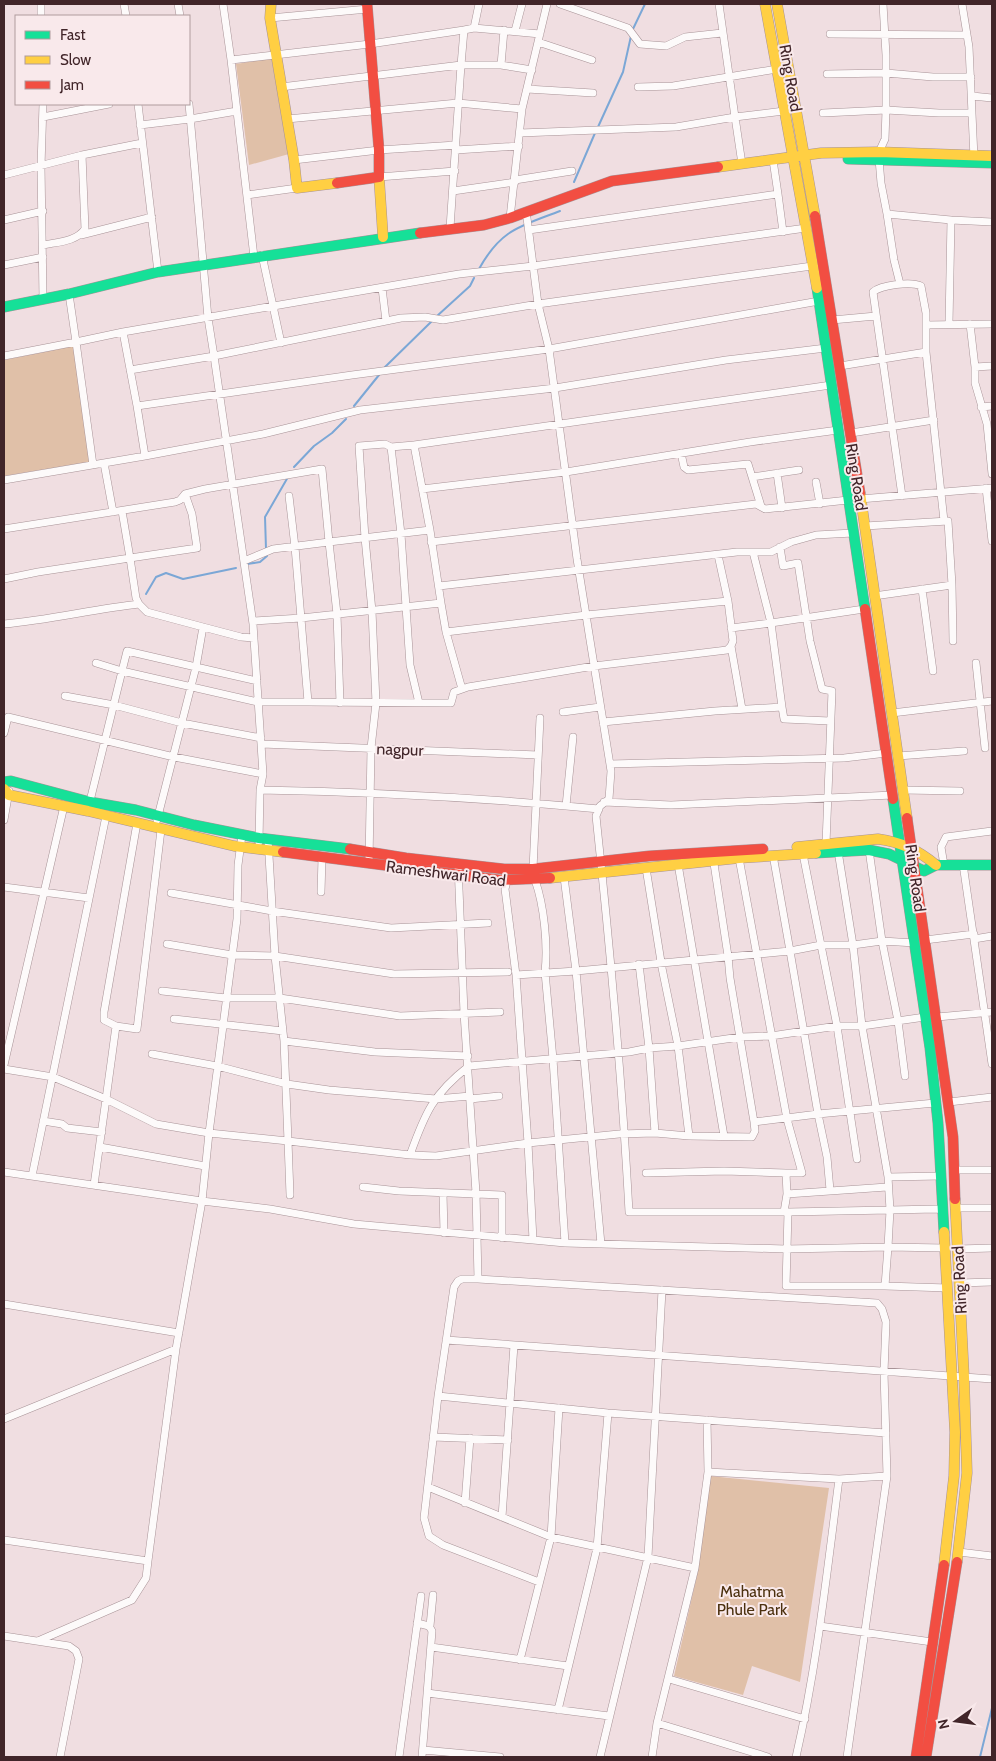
<svg xmlns="http://www.w3.org/2000/svg" width="996" height="1761" font-family="Cabin,sans-serif">
	<style>
		.green { fill: #e0c0a8 }
		.lines { fill: none; stroke-linecap: round; stroke-linejoin: round }
		.stream { stroke: #7ba7d6; stroke-width: 2 }
		.street-casing { stroke: #a89397; stroke-width: 8 }
		.fast-casing { stroke: #a89397; stroke-width: 11 }
		.slow-casing { stroke: #a89397; stroke-width: 11 }
		.jam-casing { stroke: #a89397; stroke-width: 11 }
		.street { stroke: #fdfafa; stroke-width: 7 }
		.fast { stroke: #16e098; stroke-width: 10 }
		.slow { stroke: #ffcf43; stroke-width: 10 }
		.jam { stroke: #f24e42; stroke-width: 10 }
		.labels { text-anchor: middle; stroke-width: 4; stroke-linejoin: round; paint-order: stroke }
		.street-label { font-size: 16px; fill: #412529; stroke: #f9e9eb }
		.park-label { font-size: 16px; fill: #4c310f; stroke: #f9e9eb }
	</style>
	<rect width="100%" height="100%" fill="#f0dee1"/>
	<path class="green" d="M 272,58 L 289,154 L 249,165 L 236,64 Z
		M 74,346 L 95,461 L 4,476 L 4,360 Z
		M 710,1476 L 829,1488 L 800,1682 L 752,1666 L 743,1695 L 674,1676 L 698,1571 Z"/>
	<g class="lines">
		<path class="stream" d="M 632,31 L 645,4
			M 598,127 L 623,72 L 631,36
			M 574,182 L 595,133
			M 479,269 C 501,229 521,226 560,211
			M 437,316 L 470,286 L 474,278
			M 385,367 L 432,321
			M 354,406 L 379,375
			M 294,467 L 314,446 L 332,433 L 346,419
			M 266,549 L 265,517 L 288,477
			M 247,564 L 260,562 L 267,556 L 267,554
			M 146,594 L 156,577 L 166,573 L 183,579 L 236,568
			M 980,1757 L 992,1708"/>
		<g class="street-casing">
			<path id="street" d="M 41,4 L 41,16
				M 124,4 L 126,16
				M 178,4 L 180,16
				M 223,4 L 231,60 L 254,257
				M 560,4 L 628,28 L 640,44 L 666,46 L 685,37 L 722,33
				M 719,4 L 735,117 L 784,111
				M 883,4 L 886,55 L 886,110 L 885,139 L 879,152 L 879,159 L 881,183 L 887,214 L 951,220
				M 962,4 L 969,47 L 974,158
				M 270,18 L 368,9
				M 474,28 L 540,34
				M 464,30 L 474,28 L 479,4
				M 515,31 L 522,4
				M 830,34 L 967,35
				M 538,42 L 592,60
				M 231,60 L 370,44 L 464,30 L 461,65 L 281,87
				M 501,65 L 504,30
				M 827,74 L 886,73 L 933,77 L 971,77
				M 638,87 L 673,86 L 777,69
				M 527,89 L 593,93
				M 972,96 L 992,98
				M 43,104 L 41,166 L 43,299
				M 138,104 L 158,272
				M 189,104 L 208,318 L 214,356 L 401,318 L 425,317 L 443,320 L 538,304 L 812,266
				M 823,113 L 886,110 L 939,113 L 972,113
				M 43,117 L 109,104
				M 287,119 L 458,103 L 522,109
				M 140,125 L 190,119 L 237,111
				M 520,133 L 676,127 L 735,117 L 742,164
				M 456,150 L 519,146
				M 294,160 L 379,150 L 456,145
				M 773,160 L 778,194
				M 4,175 L 82,155 L 142,143
				M 379,177 L 455,171
				M 515,180 L 572,171
				M 453,191 L 515,182
				M 247,195 L 297,188
				M 524,213 L 527,218 L 538,304 L 549,349 L 577,559 L 611,771 L 609,799 L 600,806 L 596,816 C 610,947 622,1080 629,1212 L 788,1212 L 786,1286 L 885,1286
				M 887,214 L 894,260 L 900,284
				M 510,218 L 522,109 L 547,4
				M 4,220 L 43,211
				M 450,228 L 461,65 L 501,65 L 532,70
				M 529,230 L 778,194 L 783,232
				M 81,235 L 152,217
				M 43,245 C 57,242 76,242 85,229 L 82,155
				M 262,255 L 281,343
				M 4,265 L 43,257
				M 382,288 L 386,321
				M 832,320 L 876,316
				M 949,324 L 951,220 L 992,222
				M 970,324 L 975,367 L 992,366
				M 926,325 L 992,324
				M 123,332 L 459,274 L 533,266 L 806,228
				M 4,356 L 76,342 L 69,294
				M 840,366 L 926,352
				M 975,367 L 975,383 L 987,424 L 992,474
				M 130,370 L 214,356 L 253,624 L 263,774 L 260,790 L 259,842
				M 981,407 L 992,406
				M 851,433 L 934,420
				M 414,445 L 831,385
				M 681,453 L 684,467 L 688,470 L 748,464 L 761,506
				M 145,456 L 263,434 L 360,410 L 555,388 L 726,360 L 826,348
				M 104,463 L 113,512
				M 93,465 L 76,342 L 123,332 L 137,406
				M 777,473 L 782,508
				M 752,477 L 799,470
				M 4,480 L 145,456 L 137,406 L 352,375 L 549,349 L 819,301
				M 816,482 L 820,504
				M 986,488 L 992,541
				M 422,489 L 566,472 L 750,442 L 838,430
				M 902,496 L 873,292 C 881,285 911,281 921,286 L 926,313 L 926,352 L 944,521
				M 860,499 L 992,488
				M 122,511 L 130,558 L 197,548 L 192,514 L 185,494
				M 865,526 L 948,521 L 952,585 L 874,596
				M 4,529 L 175,502 L 180,500 L 185,494 L 205,489 L 322,469 L 329,542 L 273,549 L 244,561
				M 431,542 L 756,504 L 765,509 L 848,500
				M 780,547 L 783,566 L 798,563 L 810,641 L 822,689 L 832,691 L 826,844
				M 753,552 L 771,623 L 864,609
				M 718,555 L 728,601
				M 4,579 L 38,572 L 130,558 L 136,598 L 139,604 L 147,612 L 203,627
				M 952,585 L 953,641
				M 439,586 L 737,552 L 771,552 L 791,542 L 816,535 L 853,533
				M 922,589 L 933,671
				M 253,621 L 301,618 L 441,603 L 446,632
				M 4,624 C 49,620 94,609 139,604
				M 731,646 L 742,709
				M 96,663 L 122,671 L 127,651 L 196,667 L 203,627 L 241,637 L 254,638
				M 976,663 L 985,748
				M 65,696 L 114,705 L 182,723 L 261,738
				M 308,702 L 451,703 L 454,692 L 468,687 L 594,666 L 727,650 L 731,646 L 733,641 L 728,601 L 586,615 L 446,632 L 462,689
				M 340,703 L 337,614 L 329,542 L 430,530 L 441,603
				M 419,703 L 410,665 L 401,534 L 391,447 L 414,445 L 430,530
				M 782,707 L 784,719 L 830,721
				M 563,712 L 600,707
				M 892,713 L 992,701
				M 603,722 L 715,711 L 782,707 L 771,623 L 731,628
				M 4,733 L 8,717 L 174,757 L 263,774
				M 262,744 L 538,755
				M 898,756 L 964,751
				M 610,764 L 844,758 L 887,753
				M 260,790 C 373,792 486,798 599,809
				M 903,790 L 960,791
				M 604,802 L 671,805 L 893,795
				M 89,805 L 122,671 L 258,702 L 308,702 L 295,547 L 289,496
				M 566,806 L 573,737
				M 4,820 L 9,791
				M 157,820 L 196,667 L 257,681
				M 242,835 L 238,865 L 237,919 L 209,1133 L 288,1141 L 290,1195
				M 268,839 L 275,956 L 284,1041 L 288,1141 L 410,1155 C 425,1113 433,1094 469,1066 L 629,1052 L 649,1048 L 678,1046 L 740,1037 L 771,1036 L 837,1026 L 862,1026 L 925,1017
				M 802,849 L 837,1026 L 857,1159
				M 869,850 L 882,941 L 915,943
				M 838,851 L 853,945 L 862,1026 L 888,1177 L 941,1176
				M 773,855 L 790,951 L 821,945 L 853,945 L 882,941 L 898,1021 L 905,1076
				M 713,857 L 728,956 L 730,978 L 754,1122
				M 739,858 L 787,1119 L 802,1173 L 786,1173 L 787,1194 L 784,1212
				M 369,863 L 371,748 L 376,703 L 372,611 L 365,538 L 359,446 L 385,444 L 391,447
				M 458,864 L 464,1013 L 476,1193 L 478,1279 L 877,1303 L 882,1309 L 886,1322 L 884,1372 L 887,1476 L 847,1757
				M 678,864 L 724,1136
				M 963,864 L 992,1064
				M 944,865 L 941,847 L 946,837 L 992,831
				M 646,868 L 662,968 L 678,1046 L 689,1136
				M 533,869 L 540,718
				M 564,877 L 576,971 L 601,1244
				M 507,881 L 505,889 L 516,975 L 528,1143 L 619,1134 L 655,1133 L 689,1136 L 752,1137 L 755,1131 L 754,1122 L 818,1114 L 790,951 L 576,971 L 516,975
				M 4,887 L 89,898
				M 321,892 L 322,858
				M 171,893 L 272,911 L 391,928 L 488,923
				M 974,939 L 992,936
				M 925,940 L 974,934
				M 167,944 L 232,955 L 275,956 L 394,974 L 508,972
				M 639,964 L 649,1048 L 655,1133
				M 162,991 L 226,998 L 280,998 L 400,1016 L 500,1012
				M 937,1017 L 992,1012
				M 174,1019 L 283,1031
				M 116,1026 L 104,1020 L 104,1012 L 137,823
				M 284,1041 L 375,1052 L 468,1056
				M 152,1054 L 217,1066 L 287,1084 L 329,1090 L 436,1099 L 470,1096
				M 4,1065 L 64,806
				M 4,1069 L 53,1077 L 106,1099 L 94,1185
				M 470,1099 L 499,1096
				M 949,1102 L 992,1097
				M 43,1121 L 62,1124 L 67,1128 L 102,1132
				M 100,1147 L 205,1166
				M 410,1155 L 436,1156 L 528,1143 L 533,1240 L 565,1243 L 553,1059 L 545,972 C 548,945 544,905 535,880
				M 953,1170 L 992,1170
				M 4,1172 L 202,1201 L 209,1133 L 156,1124 L 106,1099 L 116,1026 L 137,1029 L 161,830
				M 646,1173 L 724,1171 L 786,1173
				M 32,1176 L 106,816
				M 888,1177 L 890,1210 L 936,1209 L 943,1210
				M 363,1187 L 399,1191 L 502,1195 L 502,1238
				M 830,1190 L 827,1157 L 818,1114 L 935,1103
				M 443,1193 L 444,1233
				M 787,1194 L 887,1187
				M 955,1208 L 992,1208
				M 788,1212 L 890,1210 L 888,1247 L 945,1248
				M 565,1243 L 786,1249 L 888,1247 L 885,1286 L 948,1288
				M 958,1249 L 992,1248
				M 478,1279 L 462,1279 L 458,1281 L 454,1287 L 438,1396 L 424,1518 L 429,1536 L 443,1545 L 539,1582
				M 959,1283 L 992,1282
				M 4,1304 L 179,1333
				M 446,1340 L 992,1379
				M 176,1349 L 202,1201 L 270,1209 L 354,1224 L 533,1240
				M 438,1396 L 608,1413 L 886,1433
				M 4,1419 L 176,1349 L 148,1561 L 4,1540
				M 433,1437 L 508,1440
				M 708,1472 L 839,1479 L 887,1476
				M 428,1487 L 551,1537 L 695,1568
				M 465,1503 L 470,1438
				M 502,1517 L 514,1345
				M 959,1552 L 992,1556
				M 417,1623 L 429,1626 L 432,1631 L 422,1757
				M 430,1626 L 433,1595
				M 820,1626 L 932,1642
				M 4,1636 L 69,1646 L 76,1651 L 79,1659 L 60,1757
				M 38,1641 L 132,1600 L 146,1578 L 148,1561
				M 431,1647 L 568,1666
				M 520,1660 L 551,1537 L 559,1408
				M 669,1679 L 805,1719
				M 427,1693 L 609,1716
				M 558,1710 L 597,1548 L 608,1413
				M 657,1723 L 768,1757
				M 423,1750 L 500,1757
				M 399,1757 L 421,1596
				M 600,1757 L 648,1557 L 662,1290
				M 652,1757 L 657,1723 L 695,1568 L 708,1472 L 707,1420
				M 796,1757 C 817,1666 827,1572 839,1479"/>
		</g>
		<g class="fast-casing">
			<path id="fast" d="M 848,159 L 992,163
				M 817,288 L 865,609
				M 4,307 L 69,294 L 158,272 L 420,233
				M 4,782 L 11,781 L 90,802 L 136,810 L 194,825 L 259,838 L 350,849
				M 893,799 L 930,1048 L 938,1123 L 944,1232
				M 816,853 L 869,850 L 889,854 L 924,871 L 936,865 L 992,865"/>
		</g>
		<g class="slow-casing">
			<path id="slow" d="M 271,4 L 270,18 L 294,160 L 297,188 L 337,183
				M 765,4 L 817,288
				M 777,4 L 815,216
				M 718,167 L 821,153 L 879,152 L 992,156
				M 379,177 L 383,237
				M 860,493 L 907,818
				M 4,789 L 9,795 L 88,811 L 234,846 L 283,852
				M 797,847 L 878,839 C 901,842 918,850 936,865
				M 550,878 L 739,858 L 816,853
				M 955,1199 L 964,1377 L 967,1473 L 957,1562
				M 944,1232 L 955,1432 L 954,1476 L 944,1565"/>
		</g>
		<g class="jam-casing">
			<path id="jam" d="M 337,183 L 379,177 L 379,150 L 367,4
				M 815,216 L 860,493
				M 420,233 L 484,225 L 510,218 L 612,181 L 718,167
				M 865,609 L 893,799
				M 907,818 L 953,1137 L 955,1199
				M 350,849 L 406,858 L 504,869 L 533,869 L 649,856 L 763,849
				M 283,852 L 499,880 L 550,878
				M 916,1757 L 944,1565
				M 926,1757 L 957,1562"/>
		</g>
		<use href="#street" class="street"/>
		<use href="#fast" class="fast"/>
		<use href="#slow" class="slow"/>
		<use href="#jam" class="jam"/>
	</g>
	<g class="labels">
		<g class="street-label">
			<text transform="translate(791 78) rotate(80)" y="6">Ring Road</text>
			<text transform="translate(857 477) rotate(81)" y="6">Ring Road</text>
			<text transform="translate(400 749) rotate(2)" y="6">nagpur</text>
			<text transform="translate(446 873) rotate(7)" y="6">Rameshwari Road</text>
			<text transform="translate(916 878) rotate(82)" y="6">Ring Road</text>
			<text transform="translate(959 1280) rotate(-93)" y="6">Ring Road</text>
		</g>
		<g class="park-label">
			<text x="752" y="1597">Mahatma<tspan x="752" dy="18">Phule Park</tspan></text>
		</g>
	</g>
	<rect width="996" height="1761" fill="none" stroke="#412529" stroke-width="10"/>
	<rect x="15" y="15" width="175" height="90" fill="#f9e9eb" stroke="#af9b9d"/>
	<rect x="25" y="31" width="25" height="8" fill="#16e098" stroke="#af9b9d"/>
	<text x="60" y="40" font-size="15" fill="#412529">Fast</text>
	<rect x="25" y="56" width="25" height="8" fill="#ffcf43" stroke="#af9b9d"/>
	<text x="60" y="65" font-size="15" fill="#412529">Slow</text>
	<rect x="25" y="81" width="25" height="8" fill="#f24e42" stroke="#af9b9d"/>
	<text x="60" y="90" font-size="15" fill="#412529">Jam</text>
	<g transform="translate(956 1721) rotate(256)" stroke="#f9e9eb" stroke-width="4" paint-order="stroke">
	<path d="M0-4L9 19L0 12L-9 19Z" fill="#412529"/>
	<text y="-8" font-size="14" font-weight="bold" text-anchor="middle" fill="#412529">N</text>
	</g>
</svg>
